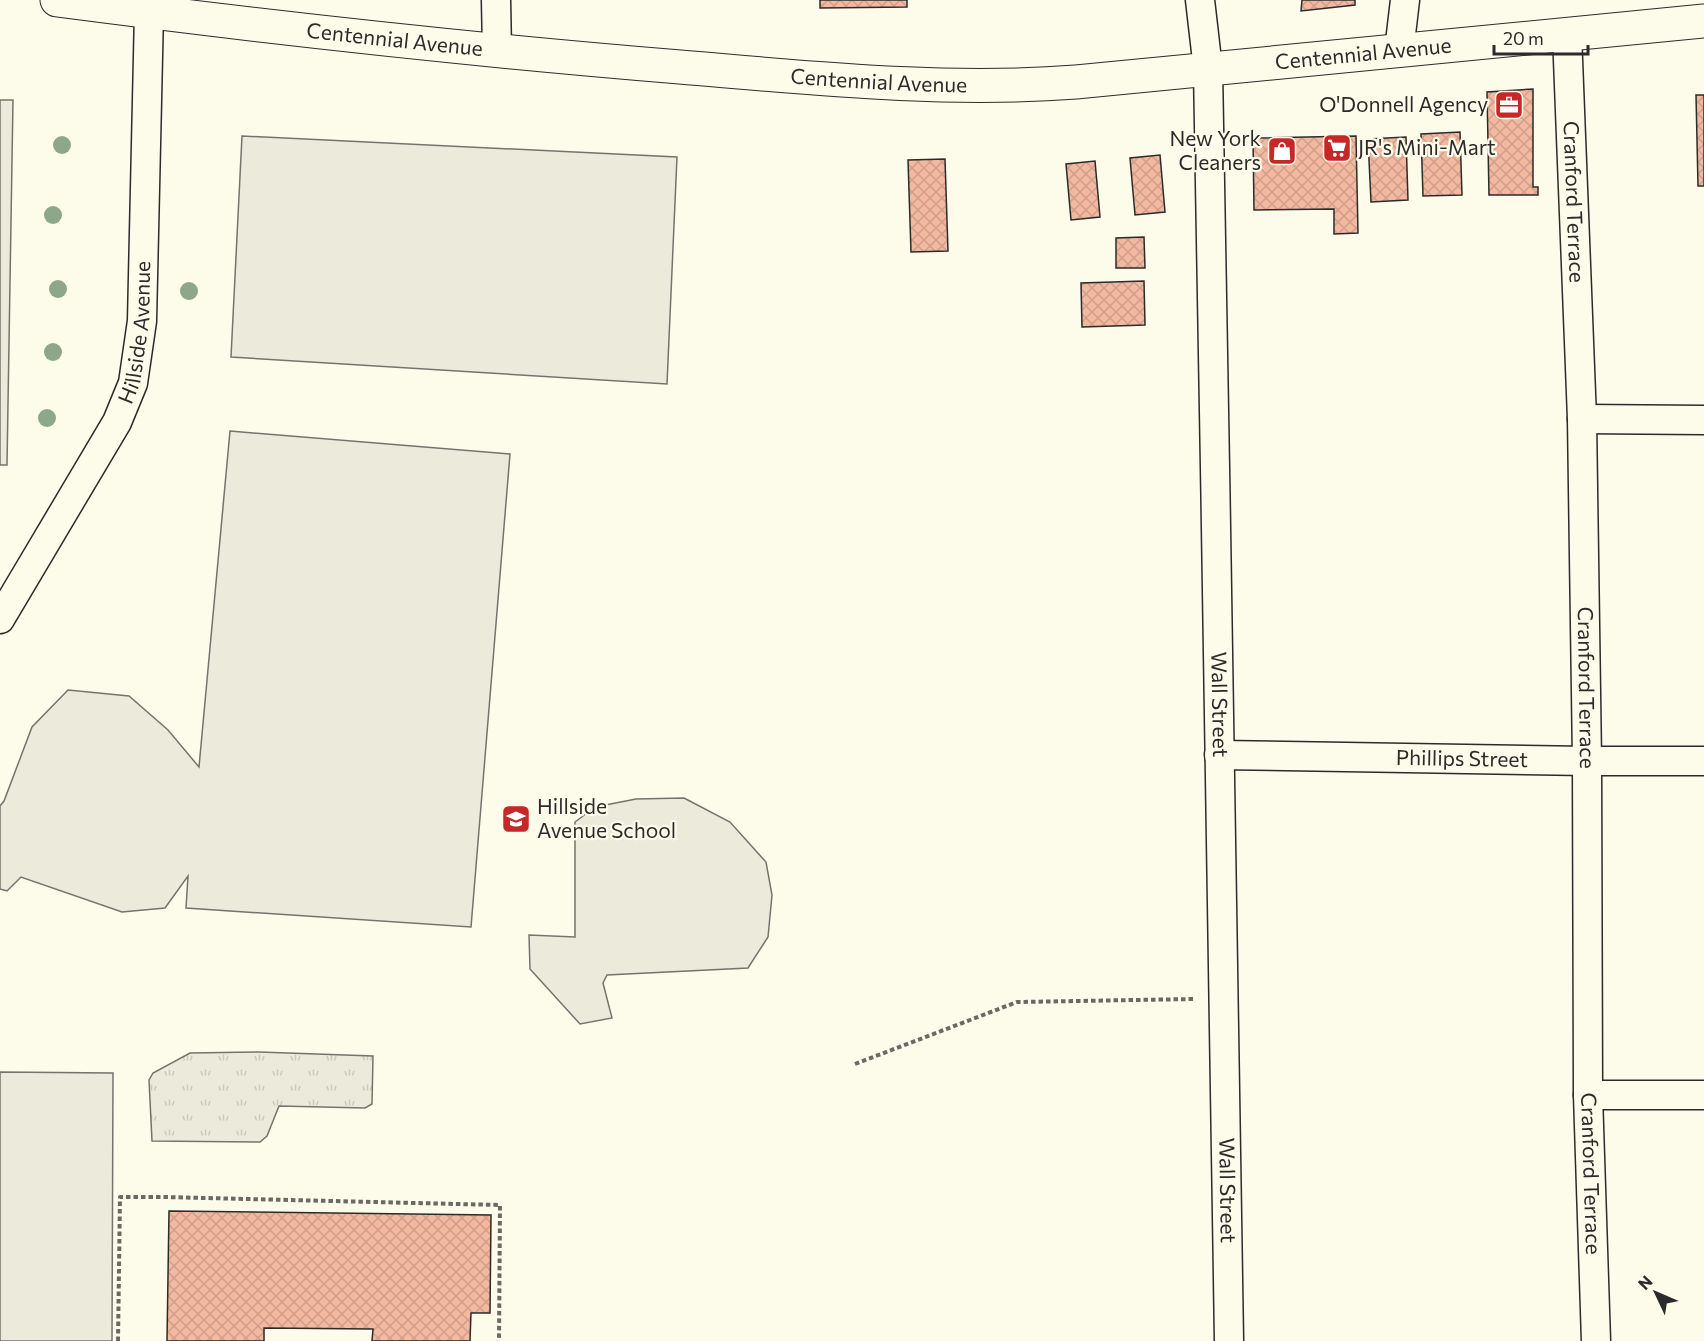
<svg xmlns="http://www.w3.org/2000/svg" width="1704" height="1341" font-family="Commissioner,sans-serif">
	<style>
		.green { fill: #ecebdb; stroke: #74746e; stroke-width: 1.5 }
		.park { fill: url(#park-tufts); stroke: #74746e; stroke-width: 1.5 }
		.parking { fill: #eceadb; stroke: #74746e; stroke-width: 1.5 }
		.building { fill: url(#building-cross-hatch); stroke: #2b2b2b; stroke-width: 1.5 }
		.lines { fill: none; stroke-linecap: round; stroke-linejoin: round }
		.minor-casing { stroke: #2b2b2b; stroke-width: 31 }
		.tertiary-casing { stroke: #2b2b2b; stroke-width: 35 }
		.path { stroke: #6a6964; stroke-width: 4; stroke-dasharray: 4.5 3; stroke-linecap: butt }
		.minor { stroke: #fdfbea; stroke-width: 28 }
		.tertiary { stroke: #fdfbea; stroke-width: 33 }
		.tree { fill: #8ea78a }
		.labels { text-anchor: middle; stroke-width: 4.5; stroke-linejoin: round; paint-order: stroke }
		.street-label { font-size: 21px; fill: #2b2b2b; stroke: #fdfbea }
		.poi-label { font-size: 21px; fill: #2b2b2b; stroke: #fdfbea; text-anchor: end }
	</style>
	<defs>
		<pattern id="park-tufts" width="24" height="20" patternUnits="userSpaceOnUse" patternTransform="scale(1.5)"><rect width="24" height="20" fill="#ecebdb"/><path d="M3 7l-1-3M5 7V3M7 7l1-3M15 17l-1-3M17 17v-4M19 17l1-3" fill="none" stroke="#cbcabc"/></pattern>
		<pattern id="building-cross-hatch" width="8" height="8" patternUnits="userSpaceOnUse" patternTransform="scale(1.5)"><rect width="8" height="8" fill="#f2b8a0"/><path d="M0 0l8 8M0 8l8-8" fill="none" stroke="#d09e8a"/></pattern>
	</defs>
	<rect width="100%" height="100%" fill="#fdfbea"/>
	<path class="green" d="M 0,100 L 13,100 L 7,465 L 0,465 Z
		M 242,136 L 677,157 L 667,384 L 231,357 Z
		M 230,431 L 510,454 L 471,927 L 186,908 L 188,876 L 165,908 L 122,912 L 21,877 L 7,891 L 0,889 L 0,806 L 4,801 L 32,727 L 68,690 L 129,696 L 168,730 L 199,767 Z
		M 684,798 L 730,822 L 766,862 L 772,895 L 768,937 L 748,968 L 607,975 L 603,983 L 612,1018 L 580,1024 L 530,969 L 529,935 L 575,937 L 575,822 L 595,807 L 636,799 Z"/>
	<path class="park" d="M 259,1052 L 373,1056 L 372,1104 L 365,1108 L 279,1106 L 267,1136 L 260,1142 L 152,1141 L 149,1080 L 153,1073 L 190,1053 Z"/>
	<path class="parking" d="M 0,1072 L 113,1073 L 112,1341 L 0,1341 Z"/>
	<path class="building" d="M 820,0 L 907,0 L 907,7 L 820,8 Z
		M 1302,0 L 1355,0 L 1355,5 L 1301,11 Z
		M 1533,89 L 1533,187 L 1538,187 L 1538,195 L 1489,195 L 1487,92 Z
		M 1696,95 L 1704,95 L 1704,186 L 1698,186 Z
		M 1460,132 L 1462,195 L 1423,196 L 1421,134 Z
		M 1356,136 L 1358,233 L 1334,234 L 1334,209 L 1254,210 L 1253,138 Z
		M 1406,137 L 1408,200 L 1371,202 L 1368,139 Z
		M 1160,155 L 1165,212 L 1135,215 L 1130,158 Z
		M 945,159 L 948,251 L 911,252 L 908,160 Z
		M 1095,161 L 1100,217 L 1071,220 L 1066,164 Z
		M 1144,237 L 1145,268 L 1116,268 L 1116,238 Z
		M 1144,281 L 1145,325 L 1082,327 L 1081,283 Z
		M 169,1211 L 491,1215 L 490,1313 L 471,1313 L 470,1341 L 372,1341 L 373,1329 L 264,1328 L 264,1341 L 167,1341 Z"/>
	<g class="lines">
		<g class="minor-casing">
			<g id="minor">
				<path d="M 496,0 L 497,51"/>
				<path id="s1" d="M 1200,0 L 1208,69 C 1215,493 1224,917 1229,1341"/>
				<path id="s2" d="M 1567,34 L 1582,419 L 1587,761 L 1588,1095 L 1596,1341"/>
				<path d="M 1399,51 L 1405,0"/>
				<path d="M 1582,419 L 1704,420"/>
				<path id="s3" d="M 0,619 L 117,422 L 133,383 L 142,321 L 149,12"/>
				<path id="s4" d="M 1219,755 L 1587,761 L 1704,761"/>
				<path d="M 1588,1095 L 1704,1095"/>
			</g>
		</g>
		<g class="tertiary-casing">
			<g id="tertiary">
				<path id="s5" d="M 57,0 C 264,27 472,50 680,67 C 812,78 944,92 1076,82 L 1704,21"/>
			</g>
		</g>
		<path class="path" d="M 855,1064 L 1017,1002 L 1195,999
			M 118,1341 L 120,1197 L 163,1197 L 500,1205 L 499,1341"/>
		<use href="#minor" class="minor"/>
		<use href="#tertiary" class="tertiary"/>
	</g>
	<g class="tree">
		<circle cx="62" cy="145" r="9"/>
		<circle cx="53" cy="215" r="9"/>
		<circle cx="58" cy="289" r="9"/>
		<circle cx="189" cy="291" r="9"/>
		<circle cx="53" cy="352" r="9"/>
		<circle cx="47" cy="418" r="9"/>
	</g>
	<defs>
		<g id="office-square" transform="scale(1.5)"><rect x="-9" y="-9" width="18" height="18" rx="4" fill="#c62828" stroke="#fdfbea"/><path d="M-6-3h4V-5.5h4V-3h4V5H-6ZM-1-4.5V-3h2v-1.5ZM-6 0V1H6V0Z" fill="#fff"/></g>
		<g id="supermarket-square" transform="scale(1.5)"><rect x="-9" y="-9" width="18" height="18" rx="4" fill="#c62828" stroke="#fdfbea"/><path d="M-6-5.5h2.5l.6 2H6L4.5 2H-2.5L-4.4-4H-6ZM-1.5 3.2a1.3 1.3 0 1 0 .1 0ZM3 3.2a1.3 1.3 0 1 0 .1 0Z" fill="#fff"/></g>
		<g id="shop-square" transform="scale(1.5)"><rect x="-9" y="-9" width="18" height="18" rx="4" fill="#c62828" stroke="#fdfbea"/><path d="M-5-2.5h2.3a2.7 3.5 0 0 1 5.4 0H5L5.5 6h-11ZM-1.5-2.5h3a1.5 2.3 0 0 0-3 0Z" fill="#fff"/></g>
		<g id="school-square" transform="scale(1.5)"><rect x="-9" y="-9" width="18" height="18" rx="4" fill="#c62828" stroke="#fdfbea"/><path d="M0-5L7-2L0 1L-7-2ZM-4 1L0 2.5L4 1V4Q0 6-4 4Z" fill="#fff"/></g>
	</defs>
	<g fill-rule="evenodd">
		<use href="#office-square" x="1509" y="105"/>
		<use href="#supermarket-square" x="1337" y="148"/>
		<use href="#shop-square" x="1282" y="151"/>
		<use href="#school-square" x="516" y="819"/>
	</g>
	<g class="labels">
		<g class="street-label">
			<text dy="7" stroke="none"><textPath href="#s5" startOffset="340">Centennial Avenue</textPath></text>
			<text dy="7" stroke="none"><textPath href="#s5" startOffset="1312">Centennial Avenue</textPath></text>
			<text dy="7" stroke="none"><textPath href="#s5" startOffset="826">Centennial Avenue</textPath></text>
			<text dy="7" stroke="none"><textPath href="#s2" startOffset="168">Cranford Terrace</textPath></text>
			<text dy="7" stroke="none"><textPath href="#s3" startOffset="322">Hillside Avenue</textPath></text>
			<text dy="7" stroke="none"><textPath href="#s2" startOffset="654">Cranford Terrace</textPath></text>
			<text dy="7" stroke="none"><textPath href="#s1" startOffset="705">Wall Street</textPath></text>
			<text dy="7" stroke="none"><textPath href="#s4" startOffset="243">Phillips Street</textPath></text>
			<text dy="7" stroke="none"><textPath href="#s2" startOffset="1140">Cranford Terrace</textPath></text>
			<text dy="7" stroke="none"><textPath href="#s1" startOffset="1191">Wall Street</textPath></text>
		</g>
		<g class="poi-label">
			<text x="1488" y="112">O'Donnell Agency</text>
			<text x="1261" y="146">New York<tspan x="1261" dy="24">Cleaners</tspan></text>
			<text x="1358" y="155" text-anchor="start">JR's Mini-Mart</text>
			<text x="537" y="814" text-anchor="start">Hillside<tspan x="537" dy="24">Avenue School</tspan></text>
		</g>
	</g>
	<g transform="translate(1656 1293) rotate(314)" stroke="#fdfbea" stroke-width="4.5" paint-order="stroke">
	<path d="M0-4.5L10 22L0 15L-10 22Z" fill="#2b2b2b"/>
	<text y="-9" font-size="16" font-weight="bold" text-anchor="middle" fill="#2b2b2b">N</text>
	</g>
	<path d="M1494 45v9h94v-9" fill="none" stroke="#2b2b2b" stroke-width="3"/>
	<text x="1503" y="45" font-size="18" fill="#2b2b2b" stroke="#fdfbea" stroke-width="4.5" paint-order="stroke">20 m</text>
</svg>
